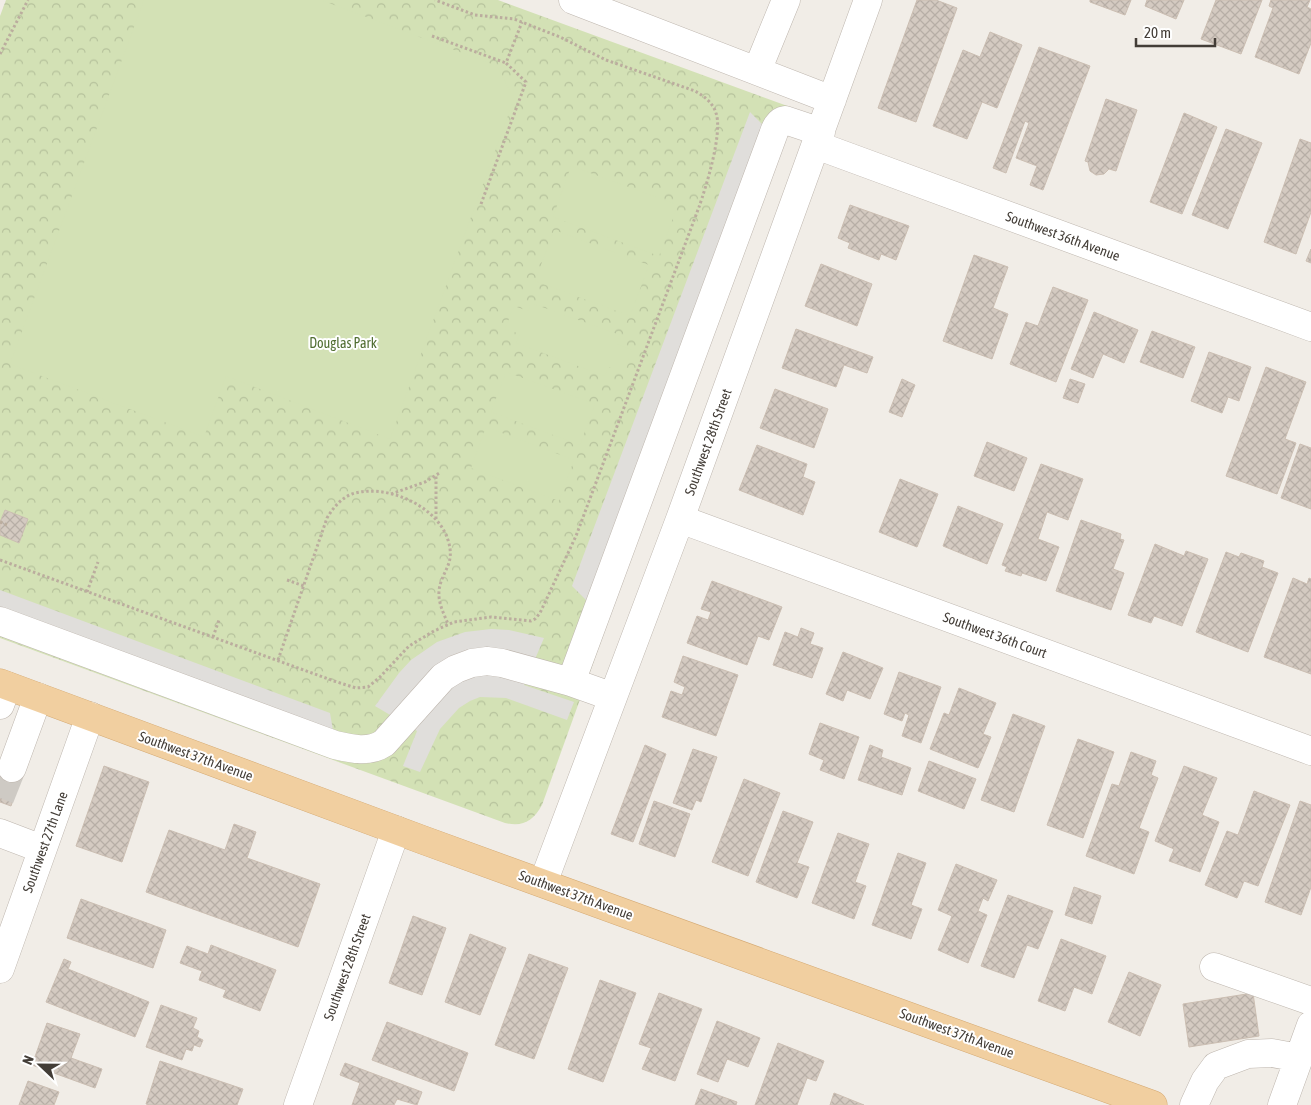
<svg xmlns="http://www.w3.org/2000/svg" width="1311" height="1105" font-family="'Asap Condensed',sans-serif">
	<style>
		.forest { fill: url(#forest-crowns) }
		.garden { fill: #d3e1b5 }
		.parking { fill: #e0dedb }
		.building { fill: url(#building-cross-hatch); stroke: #cbbeb2 }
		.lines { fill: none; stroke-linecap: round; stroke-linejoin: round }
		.minor-tunnel { stroke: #cecac4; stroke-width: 28; stroke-dasharray: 28 14; stroke-linecap: butt }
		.minor-casing { stroke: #beb6ae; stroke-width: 29 }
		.major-casing { stroke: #d4a972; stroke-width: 29 }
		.path { stroke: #bbad9e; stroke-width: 3; stroke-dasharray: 2.5 2.5; stroke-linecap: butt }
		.minor { stroke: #fff; stroke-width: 28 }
		.major { stroke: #f1cfa0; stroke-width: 28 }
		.labels { text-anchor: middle; stroke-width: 4; stroke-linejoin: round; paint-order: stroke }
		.street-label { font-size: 14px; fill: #433d37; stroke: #fff }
		.park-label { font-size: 14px; fill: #516e32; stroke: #fff }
	</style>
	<defs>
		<pattern id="forest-crowns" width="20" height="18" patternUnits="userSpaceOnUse" patternTransform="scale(1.25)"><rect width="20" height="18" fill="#d3e1b5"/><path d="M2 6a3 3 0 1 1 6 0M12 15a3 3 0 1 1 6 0" fill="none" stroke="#b6c29c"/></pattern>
		<pattern id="building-cross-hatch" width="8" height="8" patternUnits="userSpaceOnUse" patternTransform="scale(1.25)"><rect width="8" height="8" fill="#d4cac1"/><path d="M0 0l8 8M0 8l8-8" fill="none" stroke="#b7aea6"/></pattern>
	</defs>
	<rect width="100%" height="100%" fill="#f1ede7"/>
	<path class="forest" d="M 6,0 L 498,0 L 793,108 L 542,805 C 533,821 523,827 505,823 L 0,638 L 0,16 Z"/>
	<path class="garden" d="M 144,0 L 321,0 L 497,66 L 514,99 L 390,439 L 226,376 L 204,437 L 10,364 Z
		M 571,166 L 678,205 L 659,256 L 553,217 Z
		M 554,230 L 649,265 L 630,316 L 535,281 Z
		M 531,303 L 620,335 L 617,344 L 632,350 L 623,372 L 608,367 L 605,376 L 516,343 L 520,334 L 505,329 L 514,306 L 528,311 Z
		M 506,372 L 595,404 L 580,445 L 491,412 Z
		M 486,427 L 574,460 L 559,501 L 471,468 Z"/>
	<path class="parking" d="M 750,112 L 768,130 L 592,606 L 572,586 Z
		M 0,590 L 330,713 L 334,736 L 0,615 Z
		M 491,629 L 509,630 L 544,638 L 524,685 L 574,702 L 567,720 L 506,698 L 480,697 L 470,701 L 459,708 L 440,729 L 420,772 L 403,766 L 417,731 L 375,706 L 399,673 L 411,660 L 437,642 L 465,632 Z"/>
	<path class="building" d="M 917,0 L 936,0 L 957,8 L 916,122 L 878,108 Z
		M 1090,0 L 1131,0 L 1125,15 L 1090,2 Z
		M 1147,0 L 1184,0 L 1176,19 L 1145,6 Z
		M 1216,0 L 1262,0 L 1241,54 L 1201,39 Z
		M 1271,0 L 1310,0 L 1307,7 L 1311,9 L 1311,43 L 1299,74 L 1255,57 L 1273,8 L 1269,6 Z
		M 990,32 L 1022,45 L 997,108 L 982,102 L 967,139 L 933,126 L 963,50 L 980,57 Z
		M 1039,47 L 1090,66 L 1043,190 L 1030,185 L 1037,166 L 1016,158 L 1029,123 L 1025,121 L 1006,173 L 993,168 Z
		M 1106,99 L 1137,110 L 1116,171 L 1109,169 L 1104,174 L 1096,175 L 1090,171 L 1088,162 L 1085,161 Z
		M 1184,113 L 1217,127 L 1182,214 L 1150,202 Z
		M 1226,129 L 1262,143 L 1228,229 L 1192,215 Z
		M 1300,139 L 1311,143 L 1311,212 L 1296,254 L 1264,242 Z
		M 850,205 L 909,226 L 896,260 L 881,254 L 879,260 L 848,248 L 850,243 L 838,238 Z
		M 1311,249 L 1311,263 L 1306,261 Z
		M 974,255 L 1008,267 L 993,308 L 1008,314 L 992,359 L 943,341 Z
		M 821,264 L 872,284 L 857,326 L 805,306 Z
		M 1053,287 L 1088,300 L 1056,382 L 1010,364 L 1026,322 L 1038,326 Z
		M 1094,312 L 1138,330 L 1124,363 L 1103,354 L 1093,378 L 1071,369 Z
		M 796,329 L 873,357 L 867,373 L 844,365 L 836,387 L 782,368 Z
		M 1152,331 L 1195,347 L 1183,378 L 1140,362 Z
		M 1209,352 L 1251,367 L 1239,401 L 1228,397 L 1222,413 L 1191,401 Z
		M 1266,367 L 1306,382 L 1285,439 L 1296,443 L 1277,494 L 1226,476 Z
		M 902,379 L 915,385 L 902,417 L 889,412 Z
		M 1070,379 L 1085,384 L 1078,403 L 1063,398 Z
		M 775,389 L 828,409 L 814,448 L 760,428 Z
		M 987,442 L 1027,458 L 1014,491 L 974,476 Z
		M 1300,444 L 1311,448 L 1311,509 L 1281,498 Z
		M 757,445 L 807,464 L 803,477 L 815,482 L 803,515 L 739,490 Z
		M 1041,464 L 1083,479 L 1068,520 L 1047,512 L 1038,539 L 1059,547 L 1046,581 L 1022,573 L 1021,576 L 1005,571 L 1007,567 L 1002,565 Z
		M 900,479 L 938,494 L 917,547 L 879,532 Z
		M 958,506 L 1003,524 L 987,564 L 943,546 Z
		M 5,510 L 28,519 L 19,543 L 0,535 L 0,522 Z
		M 1081,520 L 1121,534 L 1120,539 L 1124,540 L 1113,569 L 1124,573 L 1111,610 L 1056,591 Z
		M 1155,544 L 1184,556 L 1186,551 L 1208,559 L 1182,626 L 1154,616 L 1151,623 L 1128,615 Z
		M 1226,552 L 1239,557 L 1241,553 L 1264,561 L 1262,567 L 1278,573 L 1248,652 L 1196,632 Z
		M 1293,578 L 1307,584 L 1309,578 L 1311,579 L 1311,674 L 1264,657 Z
		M 712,581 L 782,607 L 769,640 L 758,636 L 747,665 L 687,643 L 697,616 L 708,620 L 711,612 L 701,609 Z
		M 801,628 L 814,633 L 810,644 L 823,648 L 812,678 L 773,665 L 785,632 L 798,637 Z
		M 843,652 L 883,668 L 870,699 L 847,690 L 843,701 L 826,694 Z
		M 683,656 L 738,675 L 716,736 L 662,717 L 671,691 L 682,695 L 685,687 L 674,682 Z
		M 899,672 L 941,687 L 921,743 L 902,736 L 909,715 L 905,713 L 902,721 L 884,714 Z
		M 959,688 L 996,703 L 983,734 L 991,737 L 978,768 L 930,749 L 944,713 L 949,715 Z
		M 1013,714 L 1045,726 L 1014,812 L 981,800 Z
		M 820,723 L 859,737 L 844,779 L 820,770 L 824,760 L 809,754 Z
		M 1078,739 L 1114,752 L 1083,838 L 1047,825 Z
		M 645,745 L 666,754 L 633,842 L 611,834 Z
		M 870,745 L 883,750 L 881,757 L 911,768 L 902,795 L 858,780 Z
		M 693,749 L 717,757 L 701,802 L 696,800 L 692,810 L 673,803 Z
		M 1131,752 L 1156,761 L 1151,775 L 1158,778 L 1139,828 L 1149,832 L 1134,874 L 1086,856 L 1112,784 L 1119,786 Z
		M 929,761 L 976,779 L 964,809 L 918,791 Z
		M 0,763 L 23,772 L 11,806 L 0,802 Z
		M 104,766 L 149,782 L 122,862 L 76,846 Z
		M 1184,766 L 1217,778 L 1202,815 L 1219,822 L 1200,872 L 1169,861 L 1174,849 L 1155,841 Z
		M 744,779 L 780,793 L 748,876 L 712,862 Z
		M 1254,791 L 1290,805 L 1258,886 L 1244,881 L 1237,898 L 1205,885 L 1227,831 L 1238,835 Z
		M 654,801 L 690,814 L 675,857 L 639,844 Z
		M 1300,801 L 1311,805 L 1311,887 L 1301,915 L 1265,902 Z
		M 783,811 L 813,822 L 797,863 L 809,867 L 797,898 L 756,882 Z
		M 234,824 L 256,832 L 247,858 L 320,884 L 298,947 L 146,892 L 169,830 L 225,850 Z
		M 838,833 L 869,844 L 855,882 L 866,886 L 854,919 L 812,903 Z
		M 898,853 L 926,863 L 911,905 L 922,909 L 911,939 L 872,925 Z
		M 956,864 L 997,880 L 988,901 L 983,898 L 978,911 L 987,915 L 968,963 L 938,950 L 952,916 L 938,910 Z
		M 1074,887 L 1101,896 L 1092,924 L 1065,915 Z
		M 1008,895 L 1053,911 L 1038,949 L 1027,945 L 1014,978 L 981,966 Z
		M 81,899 L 166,930 L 153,968 L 67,938 Z
		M 413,916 L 446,928 L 422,995 L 389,983 Z
		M 470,934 L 506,948 L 480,1015 L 445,1002 Z
		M 1061,939 L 1106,956 L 1092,994 L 1074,987 L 1065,1011 L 1038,1001 Z
		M 211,945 L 276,970 L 260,1011 L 223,997 L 226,990 L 199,980 L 202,971 L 180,963 L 187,946 L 208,954 Z
		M 529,954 L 568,968 L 534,1059 L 495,1045 Z
		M 64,959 L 71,962 L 68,969 L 149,1002 L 135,1037 L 46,1002 Z
		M 1129,972 L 1161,985 L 1140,1036 L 1108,1022 Z
		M 600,980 L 636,993 L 603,1082 L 568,1069 Z
		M 659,993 L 702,1009 L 675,1081 L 642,1069 L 651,1048 L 639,1044 Z
		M 1253,993 L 1259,1036 L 1189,1047 L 1183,1004 Z
		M 161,1005 L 197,1018 L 193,1028 L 199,1031 L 197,1037 L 203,1040 L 200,1047 L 194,1045 L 192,1051 L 186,1049 L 182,1060 L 146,1047 Z
		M 717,1021 L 760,1038 L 748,1067 L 727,1059 L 718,1082 L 697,1074 Z
		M 387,1022 L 468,1053 L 454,1091 L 372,1060 Z
		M 47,1023 L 80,1034 L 71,1058 L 102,1069 L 95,1088 L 32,1065 Z
		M 778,1043 L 824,1061 L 816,1081 L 807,1078 L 797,1105 L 755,1105 Z
		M 160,1061 L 243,1089 L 237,1105 L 150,1105 L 146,1104 Z
		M 345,1063 L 422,1092 L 417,1105 L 397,1099 L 394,1105 L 352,1105 L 360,1083 L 340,1075 Z
		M 28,1081 L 59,1092 L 54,1105 L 19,1105 Z
		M 701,1089 L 737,1102 L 736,1105 L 695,1105 Z
		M 834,1093 L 864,1105 L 830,1105 Z"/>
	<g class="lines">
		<path class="minor-tunnel" d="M 0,798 L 12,768"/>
		<g class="minor-casing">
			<path id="minor" d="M 573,0 L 832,100
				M 757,71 L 786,0
				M 816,145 L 1311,327
				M 680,519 L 1311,751
				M 0,621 L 335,745 C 352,749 369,753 384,743 L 443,677 L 456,669 L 472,663 L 487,661 L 502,663 L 571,682 L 613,697
				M 571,682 L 773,135 C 775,129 778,121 785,120 L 821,132
				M 0,705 L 7,686
				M 12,768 L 38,697
				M 0,833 L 42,849
				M 543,883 L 680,519 L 868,0
				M 1214,967 L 1311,1001
				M 0,969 L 90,716
				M 298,1105 L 396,830
				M 1194,1105 L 1205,1081 L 1216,1066 L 1248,1054 L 1272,1053 L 1299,1058
				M 1282,1105 L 1311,1025"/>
		</g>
		<g class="major-casing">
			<path id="major" d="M 0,683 L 423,840 L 1153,1105"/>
		</g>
		<path class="path" d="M 432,36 L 506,63
			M 0,54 L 28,0
			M 481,204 L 526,82 L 506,63 L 522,22
			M 391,494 L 425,482 L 441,472
			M 436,519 L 436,475
			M 0,522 L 7,525
			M 0,560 L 334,681 L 356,688 L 368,687 L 380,677 L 409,646 L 434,631 L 454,622 L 491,617 L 531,621 L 535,619 L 540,613 L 576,536 L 699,207 C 706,187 723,133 716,113 C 713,103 704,96 695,91 L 606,60 L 560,37 L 514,19 L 475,15 L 435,0
			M 287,580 L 304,586
			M 87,592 L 98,562
			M 213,637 L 219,620
			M 278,660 L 327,518 C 333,508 341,498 352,494 C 385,483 437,505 448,540 C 456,565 441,571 439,591 C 438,603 444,614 448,624"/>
		<use href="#minor" class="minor"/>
		<use href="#major" class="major"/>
	</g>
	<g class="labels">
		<g class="street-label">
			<text transform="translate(1063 236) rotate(20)" y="5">Southwest 36th Avenue</text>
			<text transform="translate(708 442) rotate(-70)" y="5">Southwest 28th Street</text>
			<text transform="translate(995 635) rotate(20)" y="5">Southwest 36th Court</text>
			<text transform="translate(196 756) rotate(20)" y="5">Southwest 37th Avenue</text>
			<text transform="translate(45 842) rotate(-70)" y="5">Southwest 27th Lane</text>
			<text transform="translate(576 895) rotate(20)" y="5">Southwest 37th Avenue</text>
			<text transform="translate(347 967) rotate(-70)" y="5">Southwest 28th Street</text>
			<text transform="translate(957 1033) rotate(20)" y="5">Southwest 37th Avenue</text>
		</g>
		<g class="park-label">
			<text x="343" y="348">Douglas Park</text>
		</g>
	</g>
	<g transform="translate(40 1065) rotate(292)" stroke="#ffffff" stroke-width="4" paint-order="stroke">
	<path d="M0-4L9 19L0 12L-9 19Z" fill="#433d37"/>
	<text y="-8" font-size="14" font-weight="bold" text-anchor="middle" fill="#433d37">N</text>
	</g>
	<path d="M1136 38v8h79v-8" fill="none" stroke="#433d37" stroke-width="2.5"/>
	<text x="1144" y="38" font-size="15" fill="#433d37" stroke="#ffffff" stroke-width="4" paint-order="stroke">20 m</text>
</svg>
